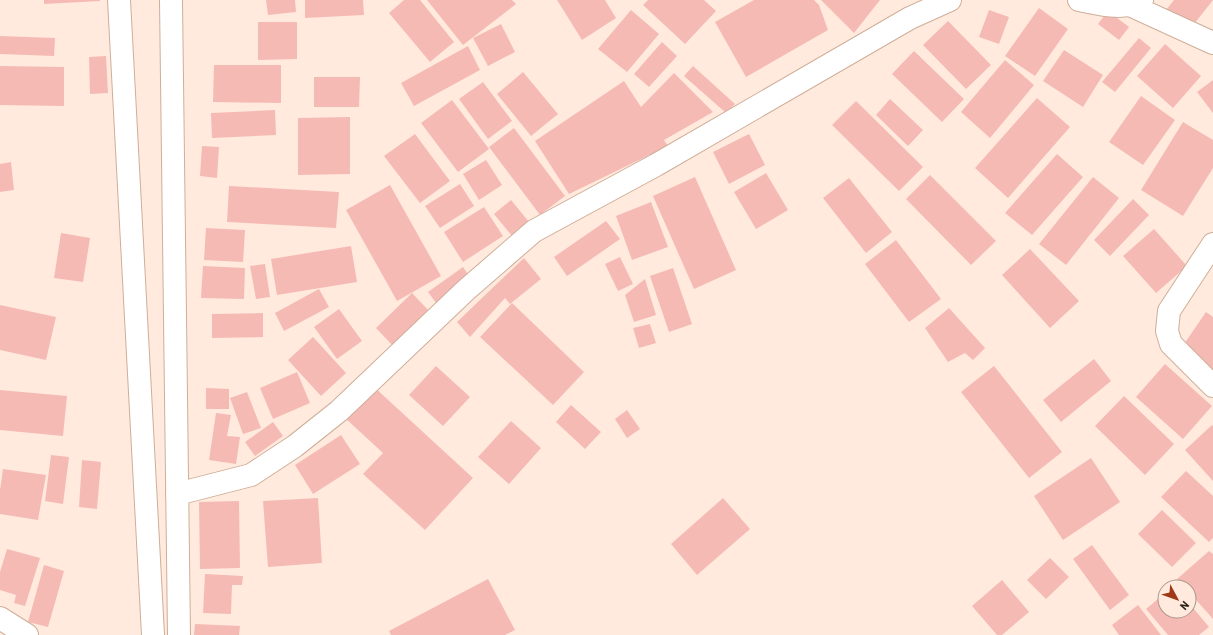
<svg xmlns="http://www.w3.org/2000/svg" width="1213" height="635" font-family="Barlow,sans-serif">
	<style>
		.building { fill: #f6bab5 }
		.lines { fill: none; stroke-linecap: round; stroke-linejoin: round }
		.minor-casing { stroke: #cfae99; stroke-width: 24 }
		.major-casing { stroke: #cfae99; stroke-width: 24 }
		.minor { stroke: #fff; stroke-width: 22 }
		.major { stroke: #fff; stroke-width: 22 }
	</style>
	<rect width="100%" height="100%" fill="#ffeadd"/>
	<path class="building" d="M 44,0 L 100,0 L 100,1 L 44,4 Z
		M 266,0 L 295,0 L 296,12 L 268,15 Z
		M 305,0 L 363,0 L 364,15 L 305,18 Z
		M 404,0 L 420,0 L 454,42 L 430,62 L 389,13 Z
		M 427,0 L 512,0 L 516,4 L 463,45 Z
		M 557,0 L 605,0 L 616,18 L 582,40 Z
		M 648,0 L 704,0 L 716,11 L 685,44 L 643,5 Z
		M 754,0 L 814,0 L 819,5 L 828,30 L 746,77 L 715,22 Z
		M 821,0 L 880,0 L 854,33 Z
		M 1174,0 L 1213,0 L 1191,28 L 1166,10 Z
		M 1039,8 L 1068,29 L 1035,76 L 1005,56 Z
		M 631,10 L 659,34 L 627,72 L 598,49 Z
		M 989,10 L 1009,17 L 999,44 L 979,37 Z
		M 1108,11 L 1129,27 L 1119,40 L 1098,24 Z
		M 948,21 L 991,65 L 966,89 L 923,45 Z
		M 258,22 L 297,22 L 297,59 L 258,60 Z
		M 501,24 L 515,52 L 488,66 L 473,38 Z
		M 0,36 L 55,38 L 54,56 L 0,54 Z
		M 1139,38 L 1151,48 L 1115,92 L 1102,82 Z
		M 662,42 L 677,56 L 649,87 L 634,74 Z
		M 1165,44 L 1201,76 L 1173,108 L 1137,76 Z
		M 468,46 L 480,70 L 414,106 L 401,83 Z
		M 1064,50 L 1103,75 L 1083,107 L 1043,81 Z
		M 914,51 L 964,99 L 942,122 L 892,74 Z
		M 106,56 L 108,93 L 90,94 L 89,57 Z
		M 1005,60 L 1034,85 L 990,138 L 961,112 Z
		M 214,65 L 281,65 L 281,103 L 213,102 Z
		M 0,66 L 64,67 L 64,106 L 0,105 Z
		M 693,66 L 735,104 L 726,113 L 684,76 Z
		M 523,72 L 558,114 L 531,136 L 497,94 Z
		M 674,73 L 713,112 L 664,140 L 668,146 L 569,194 L 535,141 L 624,81 L 641,107 Z
		M 314,77 L 360,77 L 359,107 L 314,107 Z
		M 1213,80 L 1213,113 L 1197,92 Z
		M 483,82 L 512,121 L 488,139 L 459,99 Z
		M 1141,96 L 1175,120 L 1143,165 L 1109,142 Z
		M 1037,98 L 1070,127 L 1008,198 L 975,168 Z
		M 890,99 L 923,130 L 908,146 L 876,115 Z
		M 452,100 L 489,149 L 458,172 L 421,123 Z
		M 856,101 L 923,167 L 899,191 L 832,125 Z
		M 275,110 L 276,135 L 212,138 L 211,113 Z
		M 350,117 L 350,174 L 298,175 L 298,118 Z
		M 1183,122 L 1213,140 L 1213,168 L 1183,216 L 1141,190 Z
		M 514,128 L 565,196 L 540,215 L 489,147 Z
		M 415,134 L 450,181 L 420,203 L 384,156 Z
		M 749,134 L 765,165 L 729,184 L 713,152 Z
		M 202,146 L 219,147 L 217,178 L 200,176 Z
		M 1057,154 L 1083,177 L 1032,235 L 1005,213 Z
		M 486,160 L 502,185 L 479,200 L 463,174 Z
		M 11,162 L 14,190 L 0,192 L 0,164 Z
		M 766,173 L 788,210 L 756,229 L 734,192 Z
		M 930,175 L 996,241 L 971,265 L 906,199 Z
		M 695,177 L 736,270 L 694,289 L 653,196 Z
		M 1093,177 L 1119,198 L 1066,265 L 1039,244 Z
		M 849,178 L 892,232 L 866,253 L 823,198 Z
		M 460,184 L 474,206 L 440,228 L 425,206 Z
		M 390,185 L 441,276 L 397,301 L 346,210 Z
		M 229,186 L 339,192 L 336,228 L 227,222 Z
		M 1133,199 L 1149,215 L 1110,256 L 1094,240 Z
		M 511,200 L 529,222 L 512,236 L 494,214 Z
		M 651,202 L 668,247 L 632,260 L 616,216 Z
		M 484,207 L 503,236 L 463,262 L 444,232 Z
		M 606,221 L 620,239 L 567,276 L 554,257 Z
		M 206,228 L 245,230 L 243,262 L 204,260 Z
		M 1154,229 L 1187,266 L 1156,293 L 1123,256 Z
		M 61,233 L 90,238 L 83,282 L 54,278 Z
		M 896,240 L 941,299 L 909,322 L 865,264 Z
		M 351,246 L 357,282 L 277,295 L 271,259 Z
		M 1030,249 L 1079,301 L 1050,328 L 1002,275 Z
		M 620,257 L 633,284 L 618,291 L 605,264 Z
		M 524,258 L 541,279 L 510,304 L 505,298 L 470,337 L 457,322 Z
		M 265,264 L 270,297 L 256,299 L 250,266 Z
		M 203,266 L 245,268 L 244,299 L 201,298 Z
		M 463,267 L 472,280 L 437,304 L 428,292 Z
		M 673,268 L 692,324 L 669,332 L 650,276 Z
		M 645,279 L 656,315 L 634,322 L 625,295 Z
		M 319,289 L 329,307 L 284,331 L 275,313 Z
		M 412,293 L 430,312 L 394,347 L 376,328 Z
		M 512,303 L 584,372 L 553,405 L 480,337 Z
		M 0,305 L 56,317 L 46,360 L 0,350 Z
		M 949,308 L 985,348 L 973,360 L 965,353 L 948,362 L 925,328 Z
		M 339,309 L 362,341 L 337,359 L 314,327 Z
		M 1206,312 L 1213,317 L 1213,371 L 1180,350 Z
		M 263,313 L 263,337 L 212,338 L 212,314 Z
		M 650,324 L 656,343 L 639,348 L 633,328 Z
		M 313,337 L 346,373 L 321,396 L 288,360 Z
		M 1094,359 L 1111,381 L 1061,422 L 1043,400 Z
		M 1165,364 L 1212,406 L 1183,439 L 1136,397 Z
		M 436,366 L 470,397 L 443,426 L 409,395 Z
		M 994,366 L 1062,452 L 1029,478 L 961,392 Z
		M 297,372 L 310,403 L 273,419 L 260,388 Z
		M 373,386 L 473,478 L 425,530 L 363,474 L 383,453 L 344,417 Z
		M 206,388 L 229,389 L 229,409 L 206,409 Z
		M 0,390 L 67,396 L 63,436 L 0,430 Z
		M 247,392 L 261,428 L 243,434 L 230,398 Z
		M 1124,396 L 1174,444 L 1145,475 L 1095,426 Z
		M 571,405 L 601,432 L 585,449 L 556,422 Z
		M 627,410 L 640,429 L 627,438 L 615,419 Z
		M 216,413 L 231,415 L 227,436 L 240,437 L 236,464 L 209,460 Z
		M 511,421 L 541,448 L 509,484 L 478,457 Z
		M 273,422 L 283,436 L 255,456 L 245,442 Z
		M 1212,425 L 1213,426 L 1213,481 L 1185,450 Z
		M 341,435 L 360,464 L 313,494 L 295,465 Z
		M 51,455 L 69,457 L 63,504 L 45,501 Z
		M 1091,458 L 1120,502 L 1063,540 L 1034,496 Z
		M 82,460 L 101,462 L 97,509 L 79,507 Z
		M 3,469 L 46,475 L 38,520 L 0,514 L 0,490 Z
		M 1186,471 L 1213,496 L 1213,538 L 1209,542 L 1161,497 Z
		M 318,498 L 322,563 L 268,567 L 263,501 Z
		M 723,498 L 750,529 L 697,575 L 671,544 Z
		M 239,501 L 240,568 L 200,569 L 199,502 Z
		M 1162,510 L 1196,543 L 1172,567 L 1138,534 Z
		M 1092,545 L 1129,595 L 1110,610 L 1073,559 Z
		M 7,549 L 40,558 L 25,606 L 14,603 L 16,595 L 0,590 L 0,572 Z
		M 1209,551 L 1213,554 L 1213,619 L 1189,592 L 1189,587 L 1185,587 L 1177,579 Z
		M 1050,558 L 1069,577 L 1046,599 L 1027,580 Z
		M 44,565 L 64,571 L 48,627 L 28,622 Z
		M 205,574 L 243,576 L 242,585 L 232,585 L 231,614 L 203,613 Z
		M 488,579 L 515,630 L 505,635 L 391,635 L 389,631 Z
		M 1002,580 L 1029,612 L 1002,635 L 997,635 L 972,606 Z
		M 1165,593 L 1165,611 L 1189,611 L 1189,603 L 1209,627 L 1199,635 L 1168,635 L 1146,609 Z
		M 1138,605 L 1161,635 L 1119,635 L 1112,625 Z
		M 195,624 L 240,626 L 239,635 L 194,635 Z"/>
	<g class="lines">
		<g class="minor-casing">
			<path id="minor" d="M 1079,0 C 1100,4 1123,11 1142,0
				M 1132,6 L 1213,43
				M 1213,244 L 1169,311 L 1167,331 L 1171,344 L 1213,386
				M 177,494 L 251,475 L 295,446 L 339,411 L 466,290 L 534,231 L 656,165 L 910,18 L 950,0
				M 0,618 L 27,635"/>
		</g>
		<g class="major-casing">
			<path id="major" d="M 119,0 L 153,635
				M 171,0 L 179,635"/>
		</g>
		<use href="#minor" class="minor"/>
		<use href="#major" class="major"/>
	</g>
	<g transform="translate(1177 599) rotate(131)"><circle r="19" fill="#ffeadd" stroke="#aa998e"/>
	<path d="M0-3L7 15L0 10L-7 15Z" fill="#9f3816"/>
	<text y="-6" font-size="11" font-weight="bold" text-anchor="middle" fill="#2b1f17">N</text>
	</g>
</svg>
